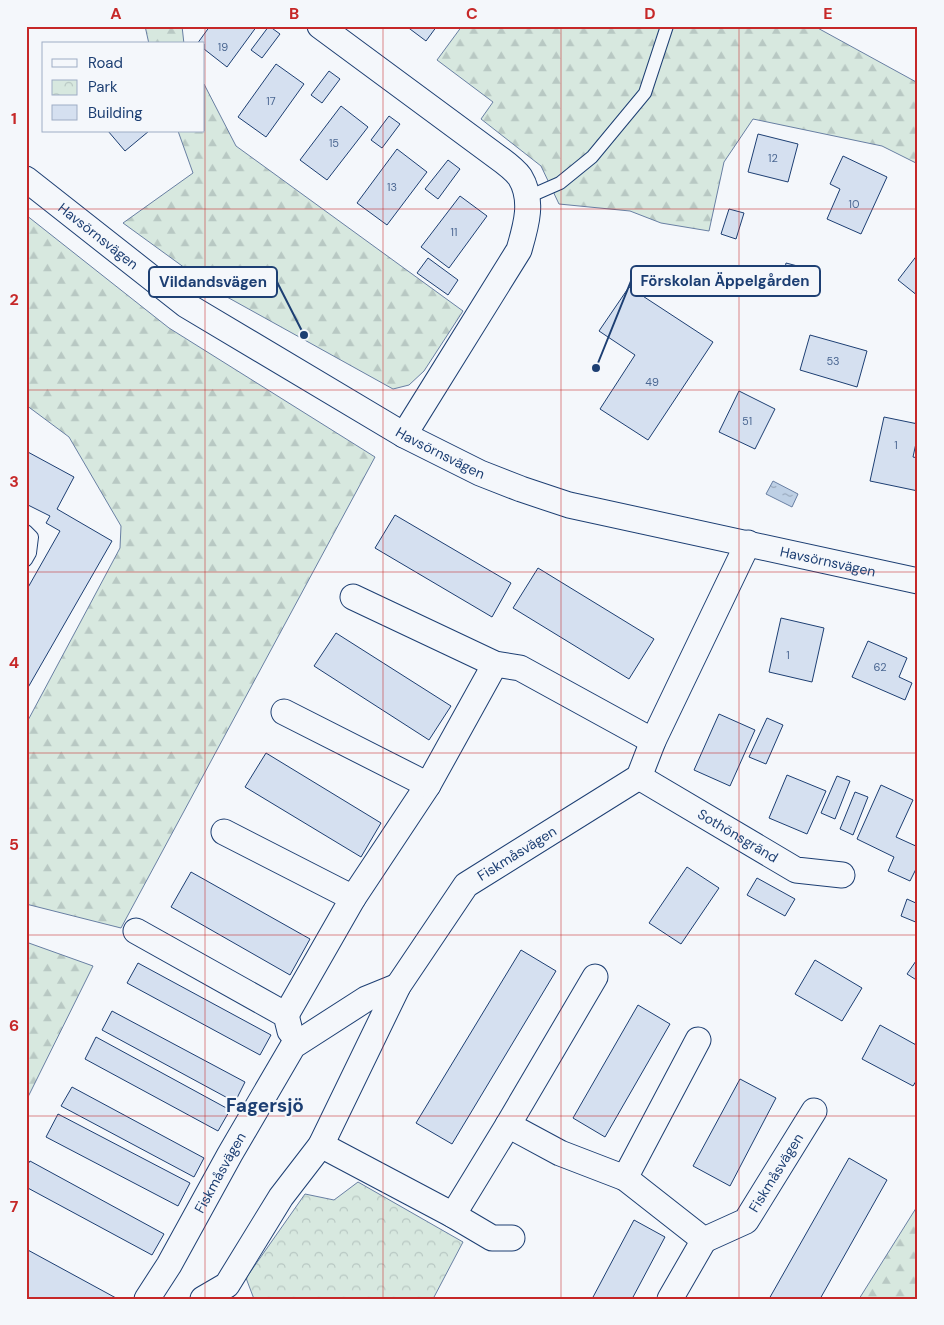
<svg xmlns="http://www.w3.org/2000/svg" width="944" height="1325" font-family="'DM Sans',sans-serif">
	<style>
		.forest { fill: url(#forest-firs); stroke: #687fa3 }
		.park { fill: url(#park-crowns); stroke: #687fa3 }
		.water { fill: url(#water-ripples); stroke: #687fa3 }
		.building { fill: #d5e0f0; stroke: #1d3f73 }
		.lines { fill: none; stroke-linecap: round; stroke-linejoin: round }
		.lane-casing { stroke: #1d3f73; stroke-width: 14 }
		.street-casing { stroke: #1d3f73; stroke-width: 27 }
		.lane { stroke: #f4f7fb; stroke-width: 12 }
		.street { stroke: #f4f7fb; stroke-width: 25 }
		.grid { fill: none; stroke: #c62828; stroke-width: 1; stroke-opacity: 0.55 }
		.labels { text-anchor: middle; stroke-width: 4; stroke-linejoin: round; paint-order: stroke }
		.number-label { font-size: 11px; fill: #4b6792 }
		.street-label { font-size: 14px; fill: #1d3f73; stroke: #f4f7fb }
		.district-label { font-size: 19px; font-weight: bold; fill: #1d3f73; stroke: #f4f7fb }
		.leader { fill: none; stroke: #1d3f73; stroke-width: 2 }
		.callout-dot { fill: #1d3f73; stroke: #f4f7fb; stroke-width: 2 }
		.callout { fill: #f4f7fb; stroke: #1d3f73; stroke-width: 2 }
		.callout-label { font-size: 15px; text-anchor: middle; font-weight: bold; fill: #1d3f73 }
		.neatline { fill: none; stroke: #c62828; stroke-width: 2 }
		.grid-label { font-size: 16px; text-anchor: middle; font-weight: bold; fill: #c62828 }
	</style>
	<defs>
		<pattern id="forest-firs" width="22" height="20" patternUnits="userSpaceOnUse" patternTransform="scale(1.25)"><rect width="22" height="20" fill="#d7e8df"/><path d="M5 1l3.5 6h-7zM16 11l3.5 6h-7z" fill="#b8c8c3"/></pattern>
		<pattern id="park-crowns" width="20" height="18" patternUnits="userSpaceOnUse" patternTransform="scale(1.25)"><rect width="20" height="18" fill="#d7e8df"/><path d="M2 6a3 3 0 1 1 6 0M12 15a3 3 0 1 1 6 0" fill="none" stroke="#b8c8c3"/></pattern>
		<pattern id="water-ripples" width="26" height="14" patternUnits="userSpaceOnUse" patternTransform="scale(1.25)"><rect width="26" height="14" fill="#bed0e5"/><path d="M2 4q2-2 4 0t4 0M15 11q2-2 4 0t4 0" fill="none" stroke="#9aaabe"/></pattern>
	</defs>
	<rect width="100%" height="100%" fill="#f4f7fb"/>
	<path class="forest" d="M 145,26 L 182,26 L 184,44 L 149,44 Z
		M 462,26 L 814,26 L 918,83 L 918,164 L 882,146 L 753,119 L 724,162 L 709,231 L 661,223 L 630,211 L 559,204 L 541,166 L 481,119 L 493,102 L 437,60 Z
		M 204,84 L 236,146 L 463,311 L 424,371 L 409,385 L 393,389 L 218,292 L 123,223 L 193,173 L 178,131 L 204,131 Z
		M 26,215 L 169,328 L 375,457 L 121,928 L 26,904 L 26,724 L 120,548 L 121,526 L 69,437 L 26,405 Z
		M 26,942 L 93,966 L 26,1101 Z
		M 918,1205 L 918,1299 L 859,1299 Z"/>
	<path class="park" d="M 358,1182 L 463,1242 L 433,1299 L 254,1299 L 246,1278 L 305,1194 L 334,1200 Z"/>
	<path class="water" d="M 773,481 L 798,494 L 792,507 L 766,494 Z"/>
	<path class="building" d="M 210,26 L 257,26 L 227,67 L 204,49 L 204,44 L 197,44 Z
		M 269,26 L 280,34 L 262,58 L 251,50 Z
		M 406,26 L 437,26 L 426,41 Z
		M 276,64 L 304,84 L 266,137 L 238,117 Z
		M 329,71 L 340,79 L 322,103 L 311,95 Z
		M 341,106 L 368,127 L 327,180 L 300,160 Z
		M 389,116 L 400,124 L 382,148 L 371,140 Z
		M 108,131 L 149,131 L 125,151 Z
		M 758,134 L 798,144 L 788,182 L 748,172 Z
		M 397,149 L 427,172 L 387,225 L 357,203 Z
		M 843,156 L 887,177 L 861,234 L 827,219 L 840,189 L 830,184 Z
		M 448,160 L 460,169 L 438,199 L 425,189 Z
		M 460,196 L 487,216 L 449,268 L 421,247 Z
		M 729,209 L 744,213 L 736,239 L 721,234 Z
		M 918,254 L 918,296 L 898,280 Z
		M 428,258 L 458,280 L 448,295 L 417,273 Z
		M 786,263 L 813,270 L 810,284 L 783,278 Z
		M 629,287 L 713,342 L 648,440 L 600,409 L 635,355 L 599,331 Z
		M 810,335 L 867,351 L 857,387 L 800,370 Z
		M 739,391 L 775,409 L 755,449 L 719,432 Z
		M 884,417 L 918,424 L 918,434 L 913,457 L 918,458 L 918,491 L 870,481 Z
		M 26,451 L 74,477 L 57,509 L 112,541 L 26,691 L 26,591 L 60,531 L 46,523 L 50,516 L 26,504 Z
		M 395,515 L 511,583 L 492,617 L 375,548 Z
		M 538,568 L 654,639 L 629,679 L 513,608 Z
		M 781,618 L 824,628 L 812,682 L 769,672 Z
		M 336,633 L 451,706 L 429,740 L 314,666 Z
		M 868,641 L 907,658 L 899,677 L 912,683 L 905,700 L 852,677 Z
		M 719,714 L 755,730 L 730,786 L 694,770 Z
		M 767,718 L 783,725 L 766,764 L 749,757 Z
		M 266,753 L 381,823 L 361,857 L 245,787 Z
		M 787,775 L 826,791 L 807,834 L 769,818 Z
		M 837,776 L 850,781 L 835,819 L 821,813 Z
		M 881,785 L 913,800 L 896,837 L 918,847 L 918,865 L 910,881 L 888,871 L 894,857 L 857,839 Z
		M 855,792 L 868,797 L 853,835 L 840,829 Z
		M 687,867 L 719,888 L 681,944 L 649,923 Z
		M 191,872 L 310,939 L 290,975 L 171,907 Z
		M 757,878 L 795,899 L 785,916 L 747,895 Z
		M 907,899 L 918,904 L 918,923 L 901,916 Z
		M 521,950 L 556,971 L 452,1144 L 416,1123 Z
		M 918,958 L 918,981 L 907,974 Z
		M 815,960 L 862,988 L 842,1021 L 795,994 Z
		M 138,963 L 271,1035 L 260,1055 L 127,983 Z
		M 638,1005 L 670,1024 L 605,1137 L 573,1118 Z
		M 112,1011 L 245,1082 L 235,1102 L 102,1030 Z
		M 880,1025 L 918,1046 L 918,1078 L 913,1086 L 862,1059 Z
		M 96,1037 L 230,1110 L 218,1131 L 85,1059 Z
		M 740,1079 L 776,1098 L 730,1186 L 693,1166 Z
		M 72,1087 L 204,1158 L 194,1177 L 61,1106 Z
		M 58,1114 L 190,1183 L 178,1206 L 46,1137 Z
		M 849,1158 L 887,1180 L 820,1299 L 769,1299 Z
		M 30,1161 L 164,1234 L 152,1255 L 26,1187 L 26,1167 Z
		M 634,1220 L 665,1237 L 632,1299 L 592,1299 Z
		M 26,1249 L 116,1298 L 28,1299 L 26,1298 Z"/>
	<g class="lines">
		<g class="lane-casing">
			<path id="lane" d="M 528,197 L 560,183 L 592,157 L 645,93 L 667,26
				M 26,531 L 32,537 L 30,553 L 26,560"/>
		</g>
		<g class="street-casing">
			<g id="street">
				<path d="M 320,26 L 496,156 C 503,161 515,170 520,177 C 534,200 526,226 519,250 L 404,435"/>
				<path id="s1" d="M 26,179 L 186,305 L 404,435 L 480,473 L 521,489 L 569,505 L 918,581"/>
				<path d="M 353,597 L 495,664 L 520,668 L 653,741"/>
				<path d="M 284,712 L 428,785 L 353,898"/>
				<path id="s2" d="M 639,777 L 796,870 L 842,875"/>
				<path d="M 428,785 L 495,664"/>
				<path d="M 224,832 L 353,898 L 286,1015"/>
				<path d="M 136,931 L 286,1015 L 290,1031"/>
				<path id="s3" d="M 508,1125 L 560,1153 L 625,1178 L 704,1240 L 746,1221 L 814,1111"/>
				<path d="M 321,1145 L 453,1215 L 492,1238 L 512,1238"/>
				<path d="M 625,1178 L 698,1040"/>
				<path d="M 453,1215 L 508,1125 L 595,977"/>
				<path id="s4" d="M 147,1299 L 169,1265 L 230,1154 L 293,1046 L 366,999 L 398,986"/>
				<path id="s5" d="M 203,1299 L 227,1285 L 281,1197 L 321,1145 L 398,986 L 466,885 L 639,777 L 653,741 L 748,543"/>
				<path d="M 670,1299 L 704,1240"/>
			</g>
		</g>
		<use href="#lane" class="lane"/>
		<use href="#street" class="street"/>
	</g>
	<path class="grid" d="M 205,26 L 205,1299M 383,26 L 383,1299M 561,26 L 561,1299M 739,26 L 739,1299M 26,209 L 918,209M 26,390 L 918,390M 26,572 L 918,572M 26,753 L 918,753M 26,935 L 918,935M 26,1116 L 918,1116"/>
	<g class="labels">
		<g class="number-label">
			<text x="223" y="51">19</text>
			<text x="271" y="105">17</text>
			<text x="334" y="147">15</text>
			<text x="773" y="162">12</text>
			<text x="392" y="191">13</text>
			<text x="854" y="208">10</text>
			<text x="454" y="236">11</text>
			<text x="833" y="365">53</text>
			<text x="652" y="386">49</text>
			<text x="747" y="425">51</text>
			<text x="896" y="449">1</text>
			<text x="788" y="659">1</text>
			<text x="880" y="671">62</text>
		</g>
		<g class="street-label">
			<text dy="5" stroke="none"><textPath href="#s1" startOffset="92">Havsörnsvägen</textPath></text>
			<text dy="5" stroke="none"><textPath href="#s1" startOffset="498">Havsörnsvägen</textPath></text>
			<text dy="5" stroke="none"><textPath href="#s1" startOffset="902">Havsörnsvägen</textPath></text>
			<text dy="5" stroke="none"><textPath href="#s2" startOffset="115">Sothönsgränd</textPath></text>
			<text dy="5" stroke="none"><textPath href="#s5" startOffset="555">Fiskmåsvägen</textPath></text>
			<text dy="5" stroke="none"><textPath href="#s4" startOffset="146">Fiskmåsvägen</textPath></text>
			<text dy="5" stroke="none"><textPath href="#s3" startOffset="332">Fiskmåsvägen</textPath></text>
		</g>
		<g class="district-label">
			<text x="265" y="1112">Fagersjö</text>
		</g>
	</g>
	<path class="leader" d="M596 368L631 281M304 335L277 282"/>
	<g class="callout-dot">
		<circle cx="596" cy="368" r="5"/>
		<circle cx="304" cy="335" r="5"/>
	</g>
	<g class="callout">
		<rect x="631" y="266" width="189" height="30" rx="5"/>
		<rect x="149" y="267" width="128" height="30" rx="5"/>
	</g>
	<g class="callout-label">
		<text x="725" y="286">Förskolan Äppelgården</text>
		<text x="213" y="287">Vildandsvägen</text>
	</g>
	<rect width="944" height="1325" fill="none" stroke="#f4f7fb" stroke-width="55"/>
	<rect x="42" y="42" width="162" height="90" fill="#f4f7fb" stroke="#9eadc5"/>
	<rect x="52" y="59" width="25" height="8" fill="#f4f7fb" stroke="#9eadc5"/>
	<text x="88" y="68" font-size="15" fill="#1d3f73">Road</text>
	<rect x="52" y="80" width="25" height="15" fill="url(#park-crowns)" stroke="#9eadc5"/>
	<text x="88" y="92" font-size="15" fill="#1d3f73">Park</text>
	<rect x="52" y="105" width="25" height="15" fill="#d5e0f0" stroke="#9eadc5"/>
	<text x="88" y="118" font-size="15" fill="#1d3f73">Building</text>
	<rect x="28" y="28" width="888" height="1270" class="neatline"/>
	<g class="grid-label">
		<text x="116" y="19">A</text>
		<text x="294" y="19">B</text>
		<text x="472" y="19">C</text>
		<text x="650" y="19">D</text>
		<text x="828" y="19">E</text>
		<text x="14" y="124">1</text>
		<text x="14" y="305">2</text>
		<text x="14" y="487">3</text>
		<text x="14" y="668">4</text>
		<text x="14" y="850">5</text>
		<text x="14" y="1031">6</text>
		<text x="14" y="1212">7</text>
	</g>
</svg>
